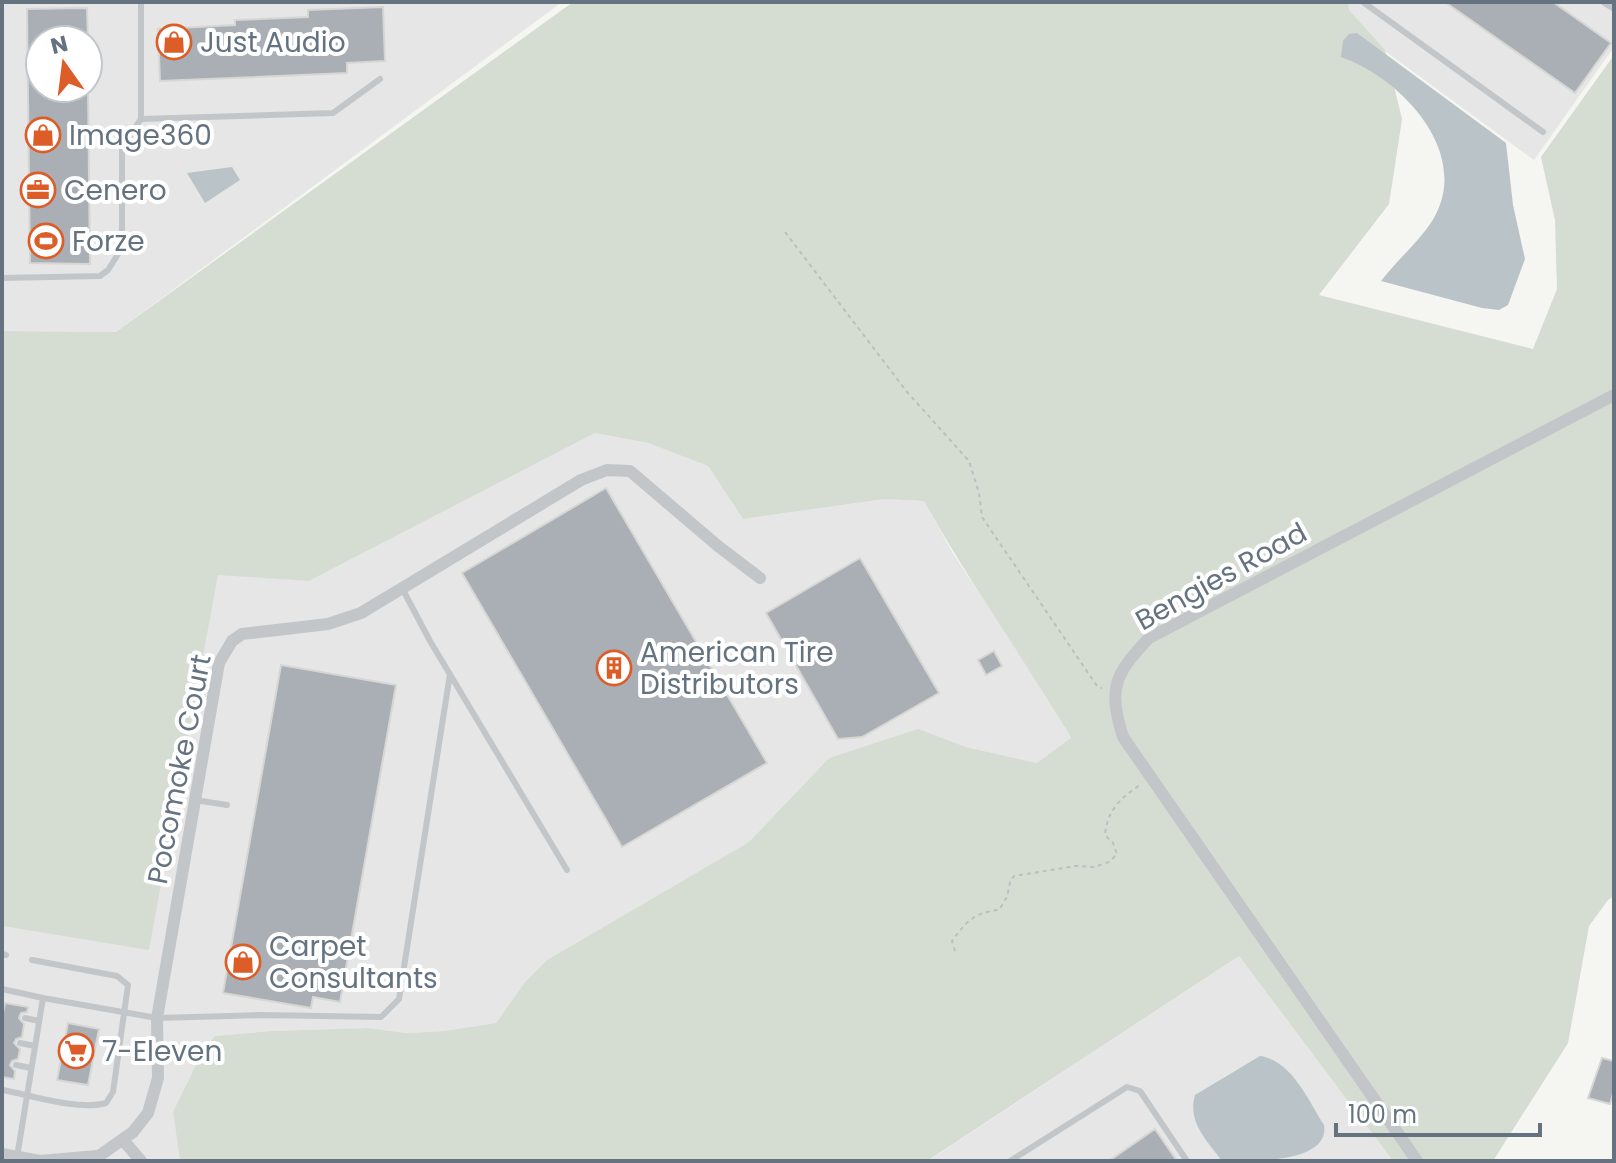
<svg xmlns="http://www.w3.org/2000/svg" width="1616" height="1163" font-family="Poppins,sans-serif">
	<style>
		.built { fill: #e5e6e5; fill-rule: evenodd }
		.green { fill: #d5dcd2 }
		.water { fill: #bac4c8 }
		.building { fill: #a9afb5; stroke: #d6d6d4; stroke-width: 2 }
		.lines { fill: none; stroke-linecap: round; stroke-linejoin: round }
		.path { stroke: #bcbec0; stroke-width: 2; stroke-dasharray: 4 4; stroke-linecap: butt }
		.service { stroke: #c3c6c9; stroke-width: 6 }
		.minor { stroke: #c3c6c9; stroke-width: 12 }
		.labels { text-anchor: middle; stroke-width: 8; stroke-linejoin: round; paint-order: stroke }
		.poi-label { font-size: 28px; fill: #657381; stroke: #fff; text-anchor: start }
		.street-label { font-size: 28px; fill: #657381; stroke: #fff }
	</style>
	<rect width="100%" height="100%" fill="#f5f5f1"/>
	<path class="built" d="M 2,2 L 562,2 L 116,332 L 2,331 ZM 40,40 L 88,40 L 88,88 L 40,88 Z
		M 1340,2 L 1614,2 L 1614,47 L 1534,160 L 1337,16 Z
		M 595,433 L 648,443 L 708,466 L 743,519 L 885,499 L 924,501 L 952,552 L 1038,682 L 1071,739 L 1037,763 L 966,747 L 918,730 L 829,758 L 749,842 L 547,960 L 525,982 L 496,1023 L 444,1031 L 407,1033 L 368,1028 L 271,1031 L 215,1036 L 173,1112 L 180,1161 L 2,1161 L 2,926 L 149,949 L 218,574 L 309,581 Z
		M 1239,956 L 1393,1161 L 928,1161 Z"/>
	<path class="green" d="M 573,2 L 1348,2 L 1349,10 L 1385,50 L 1402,119 L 1389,204 L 1319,295 L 1533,349 L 1557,289 L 1555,220 L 1541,157 L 1614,55 L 1614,896 L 1608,900 L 1589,926 L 1568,1043 L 1493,1161 L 1393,1161 L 1239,956 L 927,1161 L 180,1161 L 173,1112 L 203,1051 L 215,1036 L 271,1031 L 368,1028 L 407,1033 L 444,1031 L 496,1023 L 525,982 L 547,960 L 749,842 L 829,758 L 918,729 L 966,747 L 1037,763 L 1071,738 C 1024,658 969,582 924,501 L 885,499 L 743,519 L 708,466 L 648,443 L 595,433 L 309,581 L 218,575 L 149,950 L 2,926 L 2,331 L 116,332 Z"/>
	<path class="water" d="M 1357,33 L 1506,143 L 1513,205 L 1525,259 L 1508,305 L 1499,310 L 1482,308 L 1381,281 C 1396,261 1426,235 1436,214 C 1469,149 1399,77 1341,57 L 1343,41 L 1349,34 Z
		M 232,167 L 240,180 L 205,203 L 187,173 Z
		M 1260,1056 C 1292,1061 1308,1100 1324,1125 C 1330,1163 1254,1161 1222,1161 C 1207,1140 1187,1122 1195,1095 Z"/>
	<path class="building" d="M 1445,2 L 1553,2 L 1611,43 L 1575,93 Z
		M 383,7 L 385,61 L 347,63 L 347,73 L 160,81 L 158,29 L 235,25 L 235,20 L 308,17 L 308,10 Z
		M 87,8 L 88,40 L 40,40 L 40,88 L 88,88 L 90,264 L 30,263 L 27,9 Z
		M 606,488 L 767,763 L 622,847 L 462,573 Z
		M 860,558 L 939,693 L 862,737 L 838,739 L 766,613 Z
		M 994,651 L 1002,666 L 986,675 L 978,660 Z
		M 281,665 L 396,685 L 340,1002 L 313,997 L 311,1008 L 223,993 Z
		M 5,1003 L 28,1007 L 27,1012 L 21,1013 L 19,1018 L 24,1024 L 22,1037 L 16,1039 L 14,1043 L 20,1049 L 18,1059 L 12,1061 L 10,1065 L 15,1071 L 14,1079 L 2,1077 L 2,1018 Z
		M 68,1023 L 99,1029 L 88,1085 L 57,1080 Z
		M 1602,1058 L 1614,1061 L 1614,1090 L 1610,1104 L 1588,1098 Z
		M 1155,1129 L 1177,1161 L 1109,1161 Z"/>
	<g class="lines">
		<path class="path" d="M 785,232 L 907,392 L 969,461 L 979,493 L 982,517 L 1080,661 L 1097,686 L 1102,688
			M 955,951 L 952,941 C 966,922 974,912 999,910 L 1007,897 L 1010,882 L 1014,876 L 1076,866 L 1094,867 L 1109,862 L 1117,854 L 1113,843 L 1105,835 C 1107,811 1120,798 1140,785"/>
		<path class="service" d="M 1363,2 L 1543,132
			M 1603,2 L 1614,9
			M 141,119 L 333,113 L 380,79
			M 2,278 L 100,276 L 108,270 L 122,248 L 122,147 L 141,119 L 141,2
			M 402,588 L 430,641 L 567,870
			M 195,800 L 227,805
			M 2,954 L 6,955
			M 2,989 L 43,998
			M 25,1018 L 39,1021
			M 20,1043 L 35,1046
			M 16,1065 L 31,1068
			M 2,1090 C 31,1095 78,1111 106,1103 L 113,1092 L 128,985 L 117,976 L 32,960
			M 17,1157 L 43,998 L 157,1018 L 261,1015 L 381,1017 L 399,999 L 450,674
			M 1010,1161 L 1127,1087 L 1140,1091 L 1187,1161"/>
		<path class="minor" d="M 123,1140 L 141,1161
			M 2,1154 L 40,1161 L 97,1156
			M 92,1161 L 133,1132 L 148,1113 L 158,1078 L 157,1018 L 219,663 L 232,641 L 242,634 L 328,624 L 361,613 L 581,480 L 607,470 L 630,471 L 718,546 L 760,578
			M 1417,1161 L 1123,737 C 1108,688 1114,675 1149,638 L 1614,395"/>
	</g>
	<defs>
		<g id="shop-ring" transform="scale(1.8)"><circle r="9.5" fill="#fff" stroke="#dd5d29" stroke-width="1.5"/><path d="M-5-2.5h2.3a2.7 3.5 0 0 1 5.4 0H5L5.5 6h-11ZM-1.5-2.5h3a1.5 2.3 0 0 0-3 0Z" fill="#dd5d29"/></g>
		<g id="office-ring" transform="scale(1.8)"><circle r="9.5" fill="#fff" stroke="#dd5d29" stroke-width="1.5"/><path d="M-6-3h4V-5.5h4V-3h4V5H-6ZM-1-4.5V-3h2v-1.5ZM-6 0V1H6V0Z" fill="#dd5d29"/></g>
		<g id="stadium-ring" transform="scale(1.8)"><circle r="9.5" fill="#fff" stroke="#dd5d29" stroke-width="1.5"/><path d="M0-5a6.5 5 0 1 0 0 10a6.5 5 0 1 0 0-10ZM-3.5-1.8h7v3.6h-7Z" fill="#dd5d29"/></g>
		<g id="building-ring" transform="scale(1.8)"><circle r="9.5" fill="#fff" stroke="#dd5d29" stroke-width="1.5"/><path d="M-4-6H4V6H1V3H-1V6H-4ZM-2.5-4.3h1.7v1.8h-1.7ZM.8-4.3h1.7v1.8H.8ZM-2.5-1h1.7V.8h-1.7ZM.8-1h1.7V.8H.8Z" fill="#dd5d29"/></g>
		<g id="supermarket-ring" transform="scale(1.8)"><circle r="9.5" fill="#fff" stroke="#dd5d29" stroke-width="1.5"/><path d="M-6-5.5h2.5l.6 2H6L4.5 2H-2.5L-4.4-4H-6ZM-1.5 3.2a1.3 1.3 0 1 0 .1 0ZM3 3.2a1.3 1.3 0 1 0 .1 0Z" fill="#dd5d29"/></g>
	</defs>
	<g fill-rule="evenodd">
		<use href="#shop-ring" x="174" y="42"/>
		<use href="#shop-ring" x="43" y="135"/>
		<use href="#office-ring" x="38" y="190"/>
		<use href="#stadium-ring" x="46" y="241"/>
		<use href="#building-ring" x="614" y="668"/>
		<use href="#shop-ring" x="243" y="962"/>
		<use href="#supermarket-ring" x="76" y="1051"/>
	</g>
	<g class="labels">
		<g class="poi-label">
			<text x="200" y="52">Just Audio</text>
			<text x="69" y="145">Image360</text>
			<text x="64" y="200">Cenero</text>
			<text x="72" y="251">Forze</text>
			<text x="640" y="662">American Tire<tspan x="640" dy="32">Distributors</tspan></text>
			<text x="269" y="956">Carpet<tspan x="269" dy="32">Consultants</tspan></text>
			<text x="102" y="1061">7-Eleven</text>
		</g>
		<g class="street-label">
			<text transform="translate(1221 576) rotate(-29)" y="10">Bengies Road</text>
			<text transform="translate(179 769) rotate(-79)" y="10">Pocomoke Court</text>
		</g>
	</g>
	<rect width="1616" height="1163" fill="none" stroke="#657381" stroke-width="8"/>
	<g transform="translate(64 64) rotate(346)"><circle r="38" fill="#ffffff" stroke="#c1c7cd" stroke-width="2"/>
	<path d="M0-6L14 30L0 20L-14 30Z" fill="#dd5d29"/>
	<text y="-12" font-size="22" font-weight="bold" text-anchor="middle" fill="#657381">N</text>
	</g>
	<path d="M1336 1123v12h204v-12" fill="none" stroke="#657381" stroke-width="4"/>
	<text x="1348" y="1123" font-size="24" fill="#657381" stroke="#ffffff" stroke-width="6" paint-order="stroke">100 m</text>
</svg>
